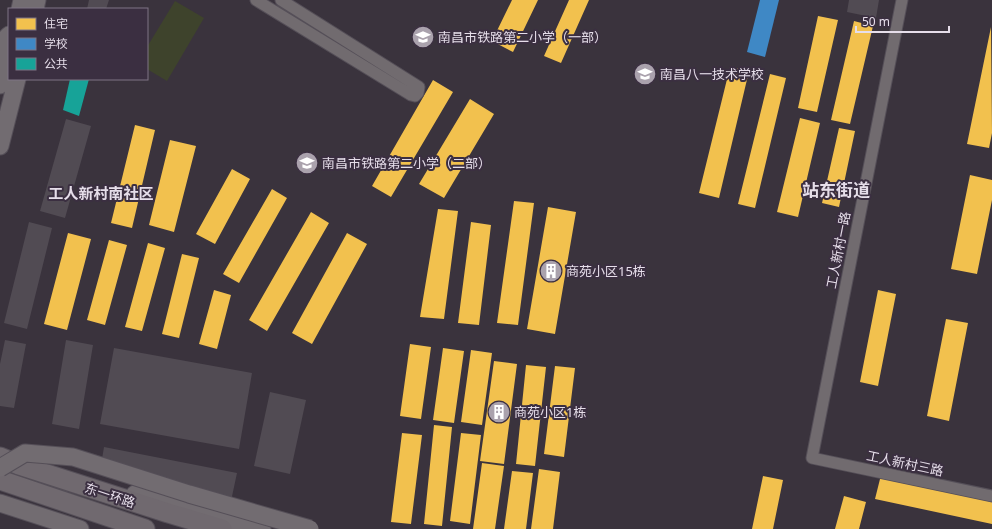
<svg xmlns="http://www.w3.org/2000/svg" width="992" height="529" font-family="'Noto Sans','Noto Sans SC',sans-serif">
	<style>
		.green { fill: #3e432c }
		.homes { fill: #f2c14e }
		.schools { fill: #3f88c5 }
		.public { fill: #17a398 }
		.building { fill: #514b53 }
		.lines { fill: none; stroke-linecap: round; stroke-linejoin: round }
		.street-casing { stroke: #554f58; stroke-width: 13 }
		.primary-casing { stroke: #554f58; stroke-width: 19 }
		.highway-casing { stroke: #554f58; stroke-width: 21 }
		.street { stroke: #716b6f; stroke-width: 11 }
		.primary { stroke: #726c71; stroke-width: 17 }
		.highway { stroke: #70696f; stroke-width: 19 }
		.primary-bridge-casing { stroke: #554f58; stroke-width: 19; stroke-linecap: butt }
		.primary-bridge { stroke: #726c71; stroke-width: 17 }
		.labels { text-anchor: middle; stroke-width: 4; stroke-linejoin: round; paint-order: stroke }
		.poi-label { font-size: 13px; fill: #e6deea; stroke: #3b2f41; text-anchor: start }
		.street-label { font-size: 13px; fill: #e6deea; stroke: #3b2f41 }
		.quarter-label { font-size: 15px; font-weight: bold; fill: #e6deea; stroke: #3b2f41 }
		.district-label { font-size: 17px; font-weight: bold; fill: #e6deea; stroke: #3b2f41 }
	</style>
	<rect width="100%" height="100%" fill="#3a333d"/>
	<path class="green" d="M 175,1 L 204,18 L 167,81 L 147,69 L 147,47 Z"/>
	<path class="homes" d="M 512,0 L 538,0 L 513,52 L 492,41 Z
		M 569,0 L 589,0 L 561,63 L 544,56 Z
		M 818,16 L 838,20 L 817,112 L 798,108 Z
		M 854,21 L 873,26 L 850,124 L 831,120 Z
		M 991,27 L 992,133 L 989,148 L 967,144 Z
		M 730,67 L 749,71 L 719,198 L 699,193 Z
		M 770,74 L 786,78 L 755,208 L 738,204 Z
		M 433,80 L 453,92 L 391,197 L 372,186 Z
		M 470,99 L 494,114 L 444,198 L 419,184 Z
		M 800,118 L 820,123 L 798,217 L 777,212 Z
		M 135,125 L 155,130 L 132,228 L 111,223 Z
		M 839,128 L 855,131 L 839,207 L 822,203 Z
		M 170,140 L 196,146 L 174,232 L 149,225 Z
		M 232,169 L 250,179 L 215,244 L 196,234 Z
		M 970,175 L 992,180 L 992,200 L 977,274 L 951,269 Z
		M 272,189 L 287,198 L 239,283 L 223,274 Z
		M 514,201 L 534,203 L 518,325 L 497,323 Z
		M 548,207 L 576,212 L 555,334 L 527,329 Z
		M 438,209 L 458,211 L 444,319 L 420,317 Z
		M 311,212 L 329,223 L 267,331 L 249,320 Z
		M 471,222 L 491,225 L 479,325 L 458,323 Z
		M 68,233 L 91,239 L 67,330 L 44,324 Z
		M 347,233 L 367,244 L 312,344 L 292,333 Z
		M 109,240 L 127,245 L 105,325 L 87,320 Z
		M 148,243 L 165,248 L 142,331 L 125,327 Z
		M 182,254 L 199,258 L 179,338 L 162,334 Z
		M 214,290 L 231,295 L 217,349 L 199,344 Z
		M 878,290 L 896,294 L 878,386 L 860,382 Z
		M 946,319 L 968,323 L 949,421 L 927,416 Z
		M 410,344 L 431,347 L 421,419 L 400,416 Z
		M 443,348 L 464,351 L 454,423 L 433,420 Z
		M 471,350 L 492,353 L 482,425 L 461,422 Z
		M 494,361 L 517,364 L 504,464 L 480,461 Z
		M 526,365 L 546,367 L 535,466 L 516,464 Z
		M 555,366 L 575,368 L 564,457 L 544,454 Z
		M 434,425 L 452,427 L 442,526 L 424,524 Z
		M 402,433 L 422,435 L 411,524 L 391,522 Z
		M 461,433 L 481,435 L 470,524 L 450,521 Z
		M 482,463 L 504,466 L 495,529 L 473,529 Z
		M 539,469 L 560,472 L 553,529 L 531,529 Z
		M 512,471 L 533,473 L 526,529 L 504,529 Z
		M 881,475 L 992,499 L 992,524 L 875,499 Z
		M 763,476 L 783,480 L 773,529 L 752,529 Z
		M 844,496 L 866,502 L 859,529 L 835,529 Z"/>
	<path class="schools" d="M 760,0 L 779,0 L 765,57 L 747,52 Z"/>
	<path class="public" d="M 70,79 L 89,79 L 79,116 L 63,110 Z"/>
	<path class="building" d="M 89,0 L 109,0 L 106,9 L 87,9 Z
		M 849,0 L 879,0 L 876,18 L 847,12 Z
		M 66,119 L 91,126 L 65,218 L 40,211 Z
		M 29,222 L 52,228 L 27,329 L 4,323 Z
		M 5,340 L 26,344 L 14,408 L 0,406 L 0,364 Z
		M 66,340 L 93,345 L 79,429 L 52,424 Z
		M 114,348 L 252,373 L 239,449 L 100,424 Z
		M 270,392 L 306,400 L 290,474 L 254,466 Z
		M 104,447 L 237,473 L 231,501 L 101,465 Z"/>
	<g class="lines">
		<g class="street-casing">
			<path id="street" d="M 256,0 L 411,95 L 415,96 L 418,93 L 419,87 L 281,0
				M 902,0 L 812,458 L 992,496"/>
		</g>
		<g class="primary-casing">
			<path id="primary" d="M 20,9 L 22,0
				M 35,9 L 37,0
				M 0,44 L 9,35
				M 0,85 L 9,50
				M 0,146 L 17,79
				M 135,494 L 262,529
				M 0,503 L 80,529"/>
		</g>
		<g class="highway-casing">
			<path id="highway" d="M 0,457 L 19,465 L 168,513 L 222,529
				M 0,480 L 145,529"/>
		</g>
		<use href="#street" class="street"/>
		<use href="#primary" class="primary"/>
		<use href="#highway" class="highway"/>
		<g class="primary-bridge-casing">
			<path id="primary-bridge" d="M 0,468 L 25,453 L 73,457 L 189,494 L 310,529"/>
		</g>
		<use href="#primary-bridge" class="primary-bridge"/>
	</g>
	<defs>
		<g id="school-disc" transform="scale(1.15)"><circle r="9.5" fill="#aaa2ad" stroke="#3b2f41"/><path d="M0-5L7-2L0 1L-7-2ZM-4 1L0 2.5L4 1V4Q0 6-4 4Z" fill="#fff"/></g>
		<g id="building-disc" transform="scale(1.15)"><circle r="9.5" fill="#aaa2ad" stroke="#3b2f41"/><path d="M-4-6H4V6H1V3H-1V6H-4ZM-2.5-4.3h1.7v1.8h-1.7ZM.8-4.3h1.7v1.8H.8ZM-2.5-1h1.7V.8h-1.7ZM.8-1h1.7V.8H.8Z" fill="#fff"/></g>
	</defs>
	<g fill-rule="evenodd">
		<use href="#school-disc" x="423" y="37"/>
		<use href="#school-disc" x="645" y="74"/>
		<use href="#school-disc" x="307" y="163"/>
		<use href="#building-disc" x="551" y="271"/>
		<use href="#building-disc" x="499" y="412"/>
	</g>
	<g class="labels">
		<g class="poi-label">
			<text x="438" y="42">南昌市铁路第二小学（一部）</text>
			<text x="660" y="79">南昌八一技术学校</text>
			<text x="322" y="168">南昌市铁路第二小学（二部）</text>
			<text x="566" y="276">商苑小区15栋</text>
			<text x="514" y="417">商苑小区1栋</text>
		</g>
		<g class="street-label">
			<text transform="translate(838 250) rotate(-79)" y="5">工人新村一路</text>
			<text transform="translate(905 463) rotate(12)" y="5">工人新村三路</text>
			<text transform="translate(110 495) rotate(18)" y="5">东一环路</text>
		</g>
		<g class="quarter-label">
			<text x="101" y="199">工人新村南社区</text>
		</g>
		<g class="district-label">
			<text x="836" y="196">站东街道</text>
		</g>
	</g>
	<rect x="8" y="8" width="140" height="72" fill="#3b2f41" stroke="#7f7585"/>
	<rect x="16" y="18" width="20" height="12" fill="#f2c14e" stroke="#7f7585"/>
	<text x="44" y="28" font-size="12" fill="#e6deea">住宅</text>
	<rect x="16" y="38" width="20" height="12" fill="#3f88c5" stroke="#7f7585"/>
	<text x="44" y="48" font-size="12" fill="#e6deea">学校</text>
	<rect x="16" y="58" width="20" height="12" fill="#17a398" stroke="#7f7585"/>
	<text x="44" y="68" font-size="12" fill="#e6deea">公共</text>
	<path d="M856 26v6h93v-6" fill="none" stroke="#e6deea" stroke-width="2"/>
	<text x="862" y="26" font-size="12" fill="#e6deea" stroke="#3b2f41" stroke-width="3" paint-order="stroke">50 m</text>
</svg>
